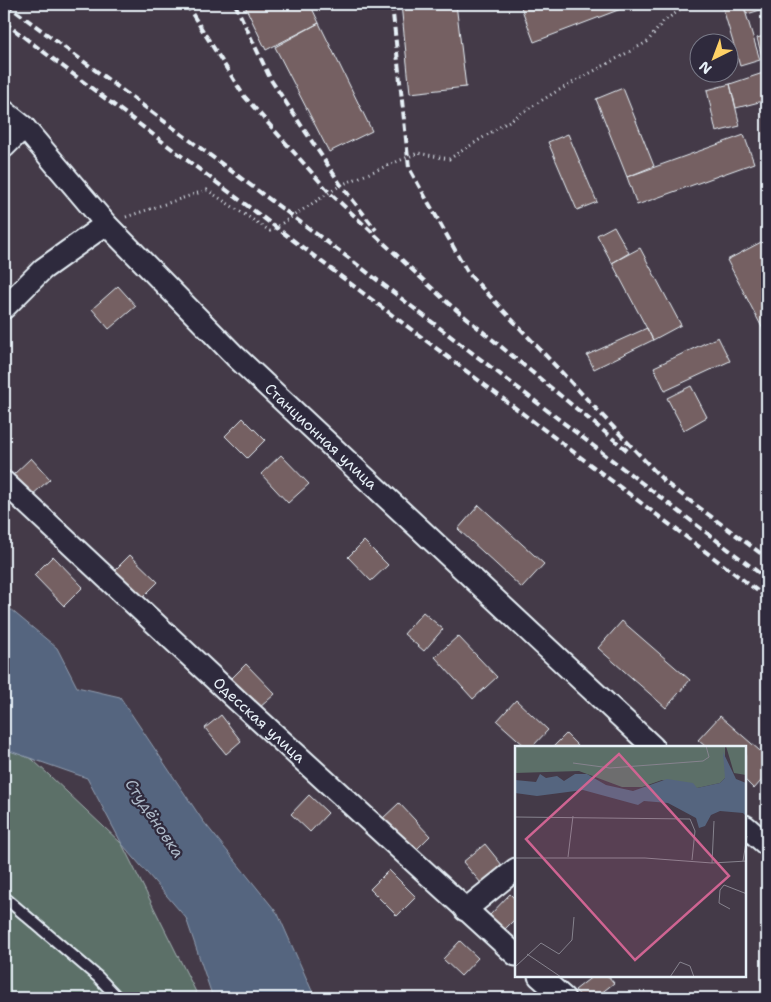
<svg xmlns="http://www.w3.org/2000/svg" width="771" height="1002" font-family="'Shantell Sans',sans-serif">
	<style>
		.green { fill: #5c6f68; stroke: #a2b0b0 }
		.water { fill: #55657f; stroke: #909daf }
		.building { fill: #756162; stroke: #e8f1f8 }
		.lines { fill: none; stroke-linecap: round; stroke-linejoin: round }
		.lane-casing { stroke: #e8f1f8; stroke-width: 14 }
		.street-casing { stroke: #e8f1f8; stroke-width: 25 }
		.path { stroke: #e8f1f8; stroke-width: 3; stroke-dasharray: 1 4; stroke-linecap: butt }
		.lane { stroke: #2f2a3d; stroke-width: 10 }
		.street { stroke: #2f2a3d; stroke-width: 21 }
		.rail { stroke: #e8f1f8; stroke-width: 4; stroke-dasharray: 8 4; stroke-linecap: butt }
		.labels { text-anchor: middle; stroke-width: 4.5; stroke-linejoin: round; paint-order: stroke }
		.street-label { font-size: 15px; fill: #e8f1f8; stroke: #2f2a3d }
		.water-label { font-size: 16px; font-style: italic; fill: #adb9c8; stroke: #2f2a3d }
		.inset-road { fill: none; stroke: #86838e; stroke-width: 1 }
		.view { fill: #cf6492; fill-opacity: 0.15; stroke: #cf6492; stroke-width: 2.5 }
		.inset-edge { fill: none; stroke: #e8f1f8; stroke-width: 2.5 }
	</style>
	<rect width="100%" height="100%" fill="#443a48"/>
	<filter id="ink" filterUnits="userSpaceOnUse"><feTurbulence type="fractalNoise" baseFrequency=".02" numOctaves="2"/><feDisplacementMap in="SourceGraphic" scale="10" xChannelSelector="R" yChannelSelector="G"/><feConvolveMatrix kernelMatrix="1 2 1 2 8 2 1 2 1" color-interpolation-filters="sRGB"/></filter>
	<g filter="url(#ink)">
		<path class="green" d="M 4,748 L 32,759 L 122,844 L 199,998 L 4,998 Z"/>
		<path class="water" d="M 4,604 L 57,648 L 77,687 L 120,697 L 203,821 L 278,914 L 312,991 L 323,998 L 213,998 L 186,918 L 122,844 L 87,778 L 4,749 Z"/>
		<path class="building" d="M 244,4 L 310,4 L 319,23 L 266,50 Z
			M 401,4 L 456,4 L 466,87 L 410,93 Z
			M 529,4 L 634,4 L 534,42 L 521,7 Z
			M 727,4 L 743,4 L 760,60 L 740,66 L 722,5 Z
			M 743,4 L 767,4 L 767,8 L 747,14 Z
			M 319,23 L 372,131 L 329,152 L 275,47 Z
			M 767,35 L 767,72 L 766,72 L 757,38 Z
			M 766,72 L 767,100 L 736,108 L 730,84 Z
			M 730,84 L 740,126 L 716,132 L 707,90 Z
			M 623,88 L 654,166 L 627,177 L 596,99 Z
			M 568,134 L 597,202 L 577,210 L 548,142 Z
			M 744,135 L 754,163 L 637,205 L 627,177 Z
			M 614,226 L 629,253 L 612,263 L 597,235 Z
			M 765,240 L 767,245 L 767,337 L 727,260 Z
			M 640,248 L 681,325 L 653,340 L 612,263 Z
			M 118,286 L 136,306 L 109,329 L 92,309 Z
			M 647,328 L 653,340 L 594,369 L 587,355 Z
			M 718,337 L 730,361 L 665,391 L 654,367 Z
			M 691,386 L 707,417 L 684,430 L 667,398 Z
			M 243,418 L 265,440 L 247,458 L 225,436 Z
			M 281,455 L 309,484 L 288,503 L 261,474 Z
			M 31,458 L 50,479 L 31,496 L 12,476 Z
			M 479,505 L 544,564 L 522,588 L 458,529 Z
			M 364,541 L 388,565 L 371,581 L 348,557 Z
			M 130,555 L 158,582 L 141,599 L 114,571 Z
			M 53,556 L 83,587 L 64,606 L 34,575 Z
			M 423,612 L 443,629 L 424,651 L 404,634 Z
			M 622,621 L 690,680 L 666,708 L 598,648 Z
			M 458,636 L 497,677 L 473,699 L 435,657 Z
			M 246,664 L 275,694 L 259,708 L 231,679 Z
			M 516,700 L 548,730 L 532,747 L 526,747 L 497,721 Z
			M 221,715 L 241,741 L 226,754 L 205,728 Z
			M 720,716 L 767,757 L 767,774 L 754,789 L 745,780 L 745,747 L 706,747 L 698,740 Z
			M 566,734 L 579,747 L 553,747 Z
			M 309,795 L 328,813 L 310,832 L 291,814 Z
			M 399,803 L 430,836 L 413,853 L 382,819 Z
			M 485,844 L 502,865 L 481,883 L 463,862 Z
			M 389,870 L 416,897 L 397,916 L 370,889 Z
			M 510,894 L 516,900 L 516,918 L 503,931 L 489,916 Z
			M 460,941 L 478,958 L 461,976 L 443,959 Z
			M 593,976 L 608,976 L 614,983 L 595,998 L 582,998 L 575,990 Z"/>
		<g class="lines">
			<g class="lane-casing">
				<path id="lane" d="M 4,897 L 98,977 L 118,998"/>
			</g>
			<g class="street-casing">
				<g id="street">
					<path id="s1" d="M 4,111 L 24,127 L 106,224 L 235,356 L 653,747"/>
					<path d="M 4,147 L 24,127"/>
					<path d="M 4,308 L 43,269 L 106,224"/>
					<path id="s2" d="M 4,482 L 237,700 L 516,955"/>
					<path d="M 745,826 L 767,845"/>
					<path d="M 465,910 L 516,869"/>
					<path d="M 539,976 L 564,998"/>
				</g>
			</g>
			<path class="path" d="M 126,217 L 207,190 L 270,231 L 341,185 L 408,157 L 418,153 L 449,159 L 552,94 L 647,42 L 664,21 L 689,4"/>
			<use href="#lane" class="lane"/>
			<use href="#street" class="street"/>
			<path class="rail" d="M 6,4 L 342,253 L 767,579
				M 186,4 L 244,96 L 330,193 L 448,303 L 629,452
				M 235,4 L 271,80 L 341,185 L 376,230
				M 392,4 L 409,168 L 468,273 L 666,483 L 767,558
				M 4,22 L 767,598"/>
		</g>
	</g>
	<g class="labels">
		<g class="street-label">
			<text dy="5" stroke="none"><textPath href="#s1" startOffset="455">Станционная улица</textPath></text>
			<text dy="5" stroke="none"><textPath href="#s2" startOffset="349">Одесская улица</textPath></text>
		</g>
		<g class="water-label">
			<text transform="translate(155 818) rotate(56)" y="6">Студёновка</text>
		</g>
	</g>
	<g transform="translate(515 746)">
		<rect width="231" height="231" fill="#443a48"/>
		<path d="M 0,0 L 210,0 L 210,32 L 205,37 L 182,42 L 147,34 L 127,41 L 107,41 L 64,25 L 0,27 ZM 211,0 L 231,0 L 231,29 L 219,27 Z" fill="#5c6f68"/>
		<path d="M 208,6 L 221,33 L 231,37 L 231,70 L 228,67 L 205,65 L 196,69 L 190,80 L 184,82 L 181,72 L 153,57 L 129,55 L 123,59 L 68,44 L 22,50 L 0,47 L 0,34 L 21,36 L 25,28 L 31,32 L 42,30 L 49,35 L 60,28 L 72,28 L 91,39 L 118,45 L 152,33 L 178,37 L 182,42 L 205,37 L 210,32 Z" fill="#55657f"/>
		<path class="inset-road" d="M 58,17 L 95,22 L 188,15 L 194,11 L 191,0M 0,71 L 175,73 L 180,85 L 177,114M 53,111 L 58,70M 0,112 L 130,112 L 197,117 L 232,115M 228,115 L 232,90M 197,117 L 199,75M 215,163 L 204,157 L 205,144 L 209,139 L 232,148M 12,208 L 46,231M 0,221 L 26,197 L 44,208 L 57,194 L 59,171M 155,231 L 165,216 L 175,220 L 179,231"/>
		<path class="view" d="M 104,8 L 214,130 L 120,214 L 11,93 Z"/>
		<rect width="231" height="231" class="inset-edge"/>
	</g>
	<rect width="771" height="1002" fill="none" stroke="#2f2a3d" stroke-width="20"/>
	<rect x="10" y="10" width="751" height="982" fill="none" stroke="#e8f1f8" stroke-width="2" filter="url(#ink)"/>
	<g transform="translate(714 58) rotate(222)"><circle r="24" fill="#2f2a3d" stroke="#797a88"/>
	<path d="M0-4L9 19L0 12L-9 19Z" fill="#ffd166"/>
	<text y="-8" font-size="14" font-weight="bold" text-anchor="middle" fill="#e8f1f8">N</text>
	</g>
</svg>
